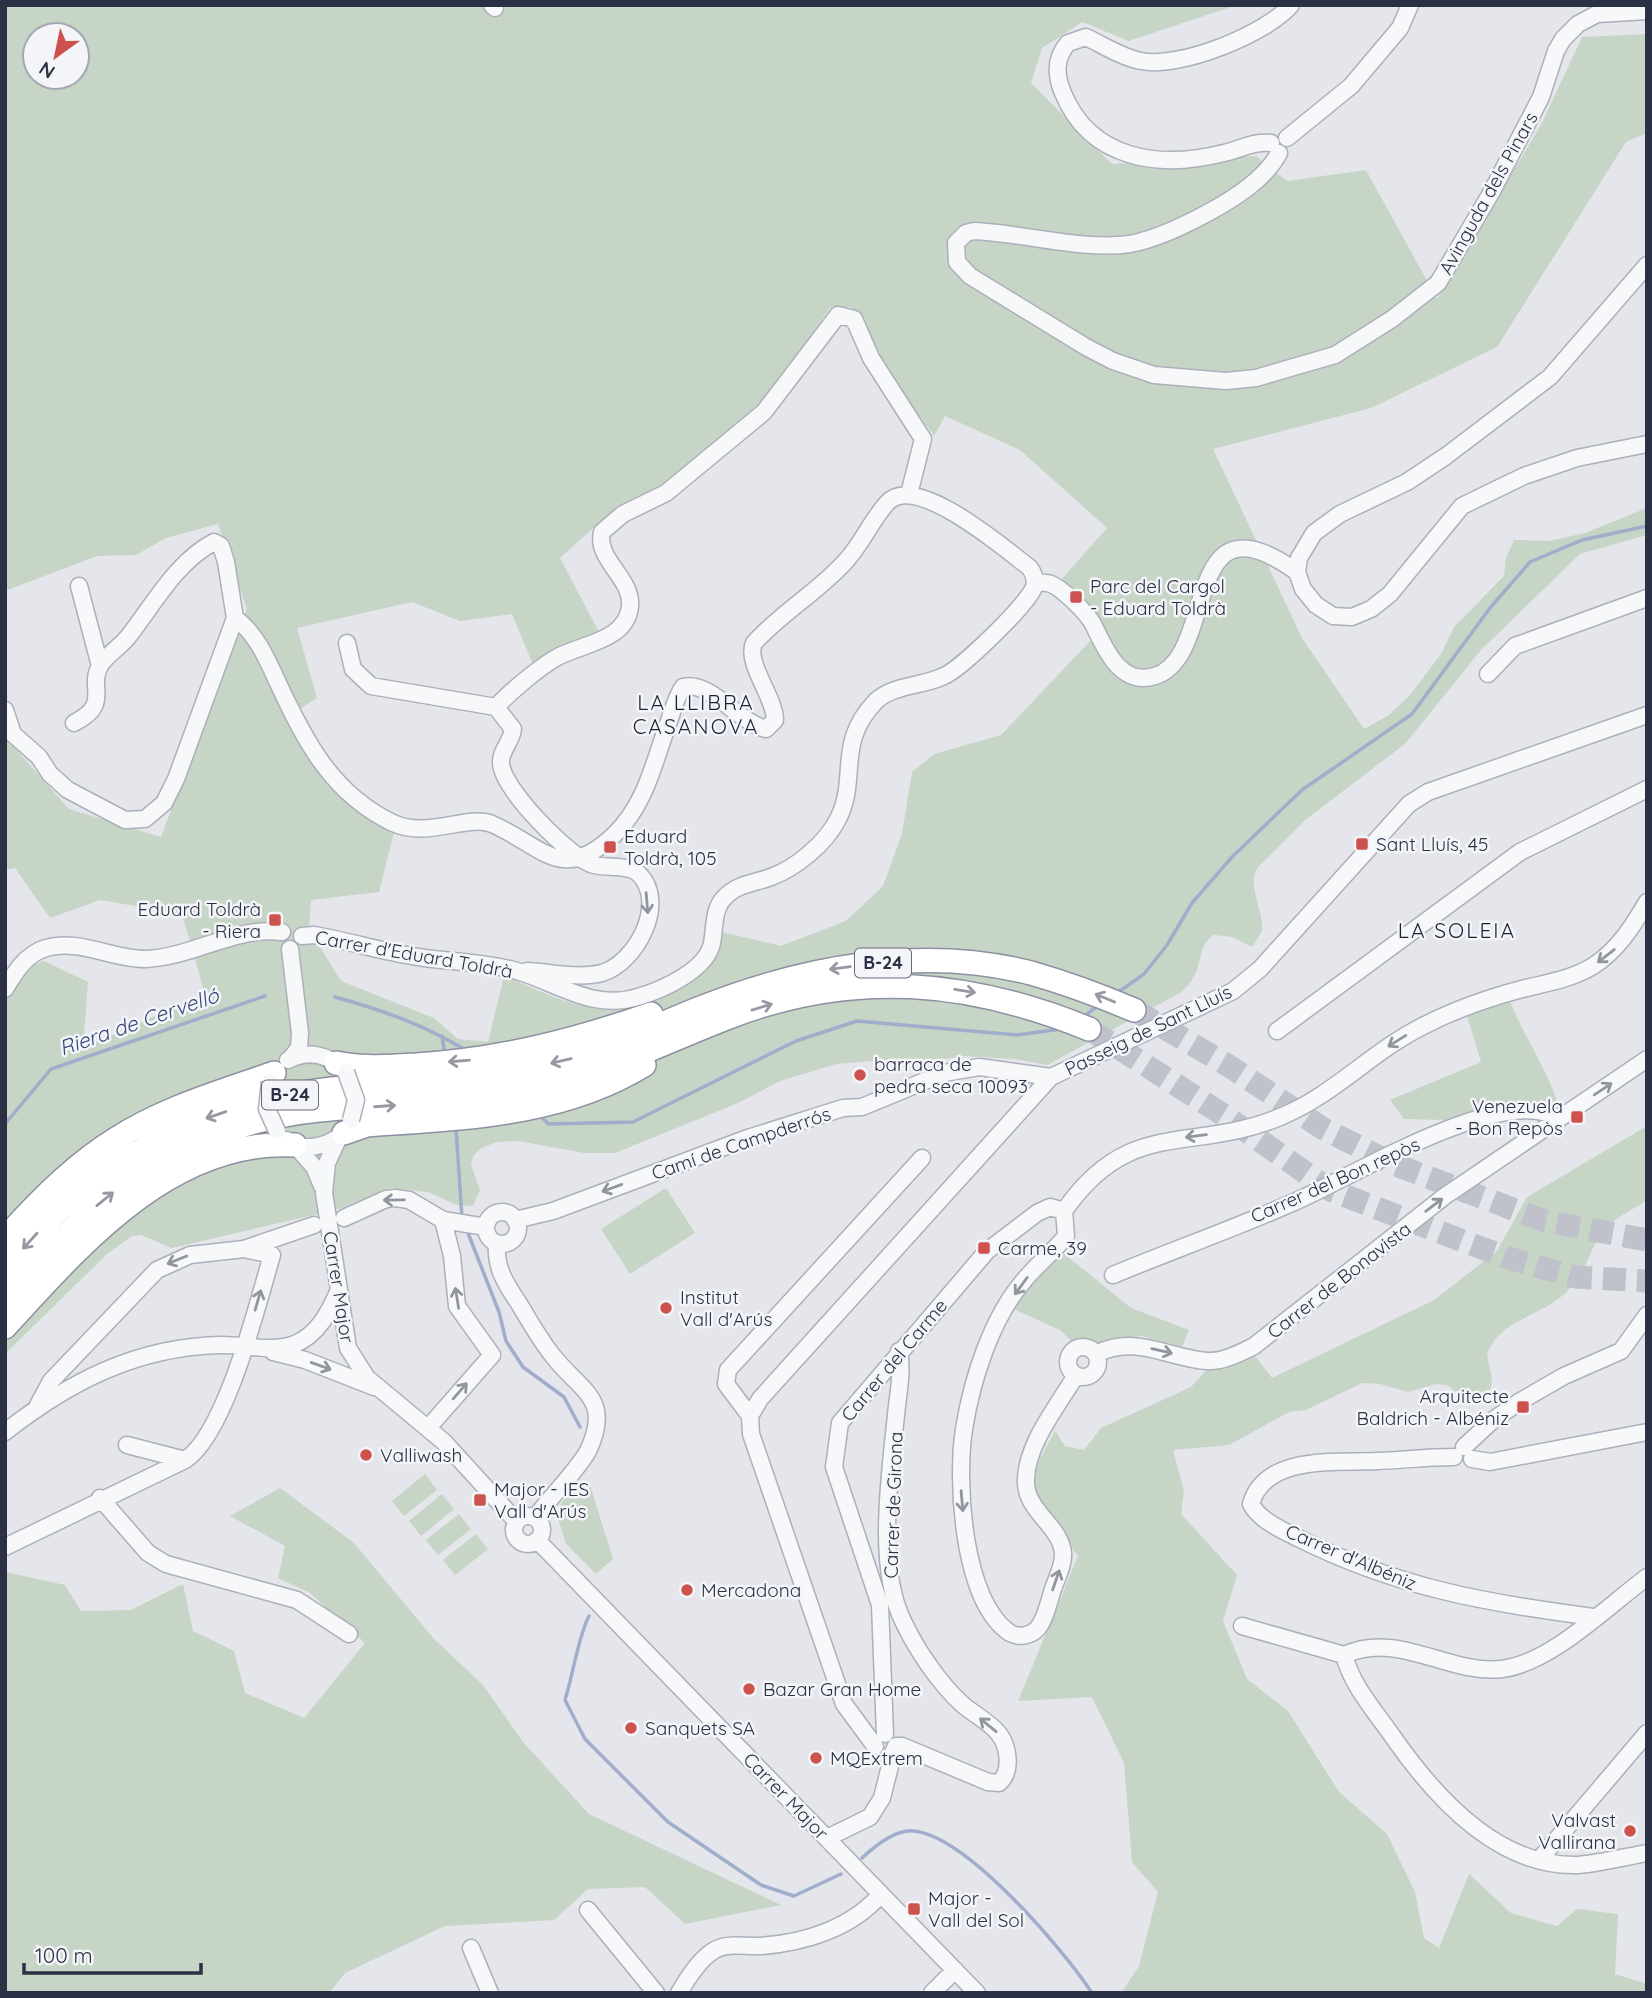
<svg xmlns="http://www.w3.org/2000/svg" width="1652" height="1998" font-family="Quicksand,sans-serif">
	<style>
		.green { fill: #c6d5c5; fill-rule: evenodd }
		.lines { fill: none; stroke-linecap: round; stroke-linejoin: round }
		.stream { stroke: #a0adcb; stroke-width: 3.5 }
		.highway-tunnel { stroke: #bfc2ca; stroke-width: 23; stroke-dasharray: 23 11; stroke-linecap: butt }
		.minor-casing { stroke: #adafba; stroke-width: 19 }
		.highway-casing { stroke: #8c90a2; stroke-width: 26 }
		.minor { stroke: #f7f8fa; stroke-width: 16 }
		.highway { stroke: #fff; stroke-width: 23 }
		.minor-bridge-casing { stroke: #adafba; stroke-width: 19; stroke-linecap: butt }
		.minor-bridge { stroke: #f7f8fa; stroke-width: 16 }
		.oneway { stroke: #92949f }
		.oneway2 { stroke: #9698a2 }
		.poi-dot { fill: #cd524d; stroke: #f4f5f9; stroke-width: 2.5 }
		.labels { text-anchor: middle; stroke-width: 5; stroke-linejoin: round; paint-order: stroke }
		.shield { fill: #f4f5f9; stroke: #686b7a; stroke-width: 2 }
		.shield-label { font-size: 18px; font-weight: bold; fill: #2c3044 }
		.street-label { font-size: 19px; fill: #2c3044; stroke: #f4f5f9 }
		.poi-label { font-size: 19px; fill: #2c3044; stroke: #f4f5f9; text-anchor: start }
		.neighbourhood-label { font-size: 21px; letter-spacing: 2px; fill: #1e2135; stroke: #f4f5f9 }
		.water-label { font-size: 21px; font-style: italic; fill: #364778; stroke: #f4f5f9 }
	</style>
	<rect width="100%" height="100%" fill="#e4e6ec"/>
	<path class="green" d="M 5,5 L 484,5 L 494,12 L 499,5 L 1237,5 L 1129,41 L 1082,22 L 1042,48 L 1031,83 L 1112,164 L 1256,156 L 1287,181 L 1366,170 L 1437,299 L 1542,123 L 1582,37 L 1647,34 L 1647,133 L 1626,142 L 1497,347 L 1371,408 L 1213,449 L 1302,638 L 1364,729 L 1389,715 L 1410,695 L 1441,654 L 1454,627 L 1504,576 L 1506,558 L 1514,540 L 1549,541 L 1585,533 L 1647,508 L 1647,535 L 1580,554 L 1481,650 L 1405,744 L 1305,820 L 1258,867 C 1246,885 1264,910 1262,931 L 1252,947 L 1232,937 L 1214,935 C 1193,948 1208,970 1180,993 L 1047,1065 L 1015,1059 L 962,1056 L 934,1061 L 882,1060 L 836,1064 L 780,1081 L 738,1103 L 615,1153 L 584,1153 L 519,1141 L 496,1142 L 480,1149 L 473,1156 L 471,1165 L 480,1190 L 473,1206 L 457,1205 L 428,1192 L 389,1188 L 339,1209 L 172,1248 L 141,1235 L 132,1236 L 107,1254 L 5,1354 L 5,1001 C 17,978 20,971 44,961 L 88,982 L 83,1048 L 205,994 L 182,914 L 100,900 L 50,918 L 15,868 L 5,870 L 5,737 L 69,809 L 161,837 L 247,609 L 218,524 L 166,538 L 136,555 L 97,556 L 5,591 ZM 35,35 L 77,35 L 77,77 L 35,77 ZM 851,307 L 884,366 L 934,436 L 945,416 L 1020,450 L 1107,528 L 1059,582 L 1098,616 L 1091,640 L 1001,735 L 934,754 L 912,772 L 902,834 L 883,886 L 846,921 L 781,946 L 722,932 C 720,940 718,951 713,958 C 689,994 627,1013 586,1006 C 558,1002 530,986 504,976 L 488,1042 L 458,1039 L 434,1018 L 341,981 L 309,929 L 311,900 L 379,892 L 394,832 L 321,776 L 287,717 L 317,698 L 297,628 L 412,602 L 460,621 L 512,614 L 533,665 L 573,641 L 599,632 L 560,558 L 604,518 L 661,486 L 759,409 L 830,308 Z
		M 1509,999 C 1523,1035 1545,1065 1557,1101 L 1508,1104 L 1446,1120 L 1404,1119 L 1390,1100 L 1481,1062 L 1466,1013 Z
		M 1647,1126 L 1647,1200 C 1632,1211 1613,1217 1603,1232 C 1585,1256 1588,1274 1562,1296 C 1536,1318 1500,1320 1487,1354 C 1491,1380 1502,1395 1466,1401 L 1447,1385 L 1436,1384 L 1408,1392 L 1380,1384 L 1362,1383 L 1306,1410 L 1289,1412 L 1229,1445 L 1173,1450 L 1184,1491 L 1181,1514 L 1237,1575 L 1223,1621 L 1247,1679 L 1288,1711 L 1339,1792 L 1387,1834 L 1415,1892 L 1424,1938 L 1439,1948 L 1469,1874 L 1511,1913 L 1557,1926 L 1577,1909 L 1618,1914 L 1615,1974 L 1647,1984 L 1647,1993 L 1121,1993 L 1139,1966 L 1158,1892 L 1132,1862 L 1124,1763 L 1092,1697 L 1018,1701 L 1078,1556 C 1065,1537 1038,1510 1035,1486 C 1032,1467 1047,1447 1055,1431 L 1065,1446 L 1084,1450 L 1101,1428 L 1191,1387 L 1210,1366 L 1255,1356 L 1272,1378 L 1434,1300 L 1497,1251 L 1527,1197 Z
		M 666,1188 L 695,1233 L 630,1274 L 601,1229 Z
		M 1062,1252 L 1131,1308 L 1189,1330 L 1182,1347 L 1141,1336 L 1093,1344 L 1072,1342 L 1060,1330 L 1014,1309 L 1032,1281 Z
		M 425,1474 L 437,1490 L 404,1516 L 392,1501 Z
		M 590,1485 L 613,1559 L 596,1574 L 566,1544 L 556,1512 L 569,1492 Z
		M 280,1488 L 354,1543 L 434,1639 L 483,1685 L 523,1742 L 589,1814 L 781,1905 L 685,1924 L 645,1887 L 588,1889 L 554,1920 L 445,1926 L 345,1973 L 329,1993 L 5,1993 L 5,1572 L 65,1585 L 81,1611 L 131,1610 L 183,1584 L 193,1631 L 234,1651 L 245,1693 L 304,1718 L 365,1643 L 310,1593 L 278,1578 L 285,1546 L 230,1516 Z
		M 442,1494 L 454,1509 L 421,1536 L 409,1521 Z
		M 459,1514 L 471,1529 L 438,1555 L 426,1540 Z
		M 476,1534 L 488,1549 L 455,1575 L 443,1560 Z"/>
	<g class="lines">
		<path class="stream" d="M 1117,993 L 1144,974 L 1167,945 L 1192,903 L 1232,857 L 1302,790 L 1412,714 L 1490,608 L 1530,562 L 1582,540 L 1647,526
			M 335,997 C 382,1010 425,1025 467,1051
			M 1083,1017 L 1099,1005
			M 442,1036 L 445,1054
			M 540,1115 L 548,1124 L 633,1122 L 796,1041 L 857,1021 L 1017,1035 L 1061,1029
			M 5,1124 L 51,1069 L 265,996
			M 456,1128 L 462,1218
			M 466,1228 L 499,1312 L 506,1341 L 523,1367 L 564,1397 L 580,1427
			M 589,1616 C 578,1637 573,1675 565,1700 L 585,1739 L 668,1822 L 761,1885 L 794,1896 L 841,1874
			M 862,1858 C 874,1847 895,1829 913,1831 C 966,1835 1063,1949 1092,1993"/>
		<path class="highway-tunnel" d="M 1134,1010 L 1229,1066 L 1322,1128 L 1393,1164 L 1545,1221 L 1647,1240
			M 1089,1029 L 1225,1116 L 1330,1190 L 1505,1257 L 1575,1277 L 1647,1281"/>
		<g class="minor-casing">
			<path id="minor" d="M 492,5 L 495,8
				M 1287,138 L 1351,86 L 1400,28 L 1410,5
				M 1271,143 C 1254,141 1241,149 1224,153 C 1161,169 1091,161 1063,93 C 1055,74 1055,58 1068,43 L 1086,37 C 1103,45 1123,58 1141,61 C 1180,69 1266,34 1291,5
				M 1279,153 C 1267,176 1242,193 1220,206 C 1192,222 1161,238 1130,244 C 1085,251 1021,233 974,231 L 966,233 L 956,243 L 957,262 L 970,276 L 1086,347 L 1113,361 L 1154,375 L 1226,381 L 1256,378 L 1335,355 L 1392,319 L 1438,283 L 1491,193 L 1541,97 L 1556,51 L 1563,39 L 1578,24 L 1597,14 L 1647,11
				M 1647,265 L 1550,377 L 1446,456 L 1407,482 L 1340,514 L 1314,533 L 1299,558 L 1297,572 L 1303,589 L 1316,605 L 1333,616 L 1352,617 L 1371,609 L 1390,594 L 1462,506 L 1524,476 L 1577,458 L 1647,444
				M 1035,583 C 1041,583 1046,582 1051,584 C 1063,589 1087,613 1093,624 C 1105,648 1120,687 1155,676 C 1219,656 1179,487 1297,572
				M 79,586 L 100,666
				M 235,618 C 256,633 267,659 278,683 C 305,741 332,794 393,823 C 428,839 467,814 492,824 C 543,846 561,885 614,835 C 646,804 654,762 669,721 C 673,710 676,697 683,687 C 710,680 738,722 766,729 L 775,720 C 775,697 745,663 754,643 C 780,614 816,593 843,564 C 861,546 870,522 887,503 C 915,471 1005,549 1030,568 C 1034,574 1036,580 1034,587 C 1028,604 962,668 944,676 C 924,686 892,685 876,701 C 835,743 859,778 838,819 C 826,843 796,868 771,877 C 755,883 736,884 724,898 C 713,909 715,928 712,943 C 707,970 662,990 638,997 C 593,1011 558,983 517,971 C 485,962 451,962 418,957 C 383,952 349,941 314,935 L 302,936
				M 347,643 L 353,669 L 371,686 L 496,707 L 513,729 C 512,741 500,751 501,763 C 502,789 569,856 591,864 C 603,869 628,864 638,873 C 669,902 636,963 602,973 C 578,979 551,972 527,971
				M 1488,674 L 1515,646 L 1647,598
				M 496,707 C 510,692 536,670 554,659 C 578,644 627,642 630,606 C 633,579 595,559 602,532 L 623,514 L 666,493 L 764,412 L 838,315 L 854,319 L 871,358 L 923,439 L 909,494
				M 5,710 L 13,734 L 39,757 L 50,774 L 68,790 L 125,820 L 145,819 L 164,803 L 176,779 L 235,618 L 226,562 L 221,546 L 214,542 C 176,562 154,604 128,637 C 120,647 108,654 101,664 C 86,688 113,703 74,723
				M 290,949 L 300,1033 L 299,1048 L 291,1058
				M 5,989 C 15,972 26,954 46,948 C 78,938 114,960 146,959 C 193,957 236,926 282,932
				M 1277,1031 L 1520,852 L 1647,789
				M 288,1060 C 308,1050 328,1054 344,1070
				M 339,1137 L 327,1163 L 324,1193 L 348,1348 L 367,1378 L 444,1442 L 516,1521
				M 287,1140 C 304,1152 324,1147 340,1136
				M 295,1145 L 314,1167 L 322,1186
				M 1064,1211 L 1066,1236 C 1054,1251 1039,1263 1026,1278 C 992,1316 972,1379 964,1429 C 956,1480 962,1601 1010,1633 C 1019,1638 1031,1636 1038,1628 C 1046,1618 1049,1601 1053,1589 C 1057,1578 1064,1564 1063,1553 C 1060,1524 1024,1511 1026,1479 C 1027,1443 1058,1406 1076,1375
				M 1064,1211 C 1130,1116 1191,1154 1280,1117 C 1334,1095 1371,1052 1423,1026 C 1454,1010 1488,998 1522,989 C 1546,983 1572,979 1593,966 C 1618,950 1632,927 1647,902
				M486 1228a16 16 0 1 1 32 0a16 16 0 1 1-32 0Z
				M 344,1218 L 386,1199 L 395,1198 L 409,1200 L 443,1220 L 486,1227
				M 515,1220 L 553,1211 L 748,1138 L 843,1108 L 862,1107 L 944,1073 L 979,1067 L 1051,1077
				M 497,1243 C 495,1267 505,1283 518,1302 C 529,1320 540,1340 553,1356 C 580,1391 613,1398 588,1451 C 579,1468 548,1500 535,1518
				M 1113,1275 C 1173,1250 1233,1229 1292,1203 C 1347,1180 1505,1081 1559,1119
				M1068 1362a15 15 0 1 1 30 0a15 15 0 1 1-30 0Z
				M 273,1352 L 305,1360 L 374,1387
				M 1096,1354 C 1135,1334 1168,1358 1207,1361 C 1223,1362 1240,1353 1254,1346 L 1445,1196 L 1647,1059
				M 37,1407 L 51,1381 L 157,1270 L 190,1255 L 244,1249 L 314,1225
				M 750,1416 L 726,1384 L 728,1370 L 922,1158
				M 428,1428 L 492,1355 L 457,1306 L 452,1256 L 443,1220
				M 5,1432 C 69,1382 136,1347 220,1345 C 244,1344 271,1353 295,1344 C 317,1335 329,1313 338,1292
				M 127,1445 L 185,1460
				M 1464,1447 L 1493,1420 L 1519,1402 L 1564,1376 L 1621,1351 L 1647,1315
				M 1454,1457 C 1428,1457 1403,1460 1377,1461 C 1338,1463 1265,1454 1251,1504 C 1259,1520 1282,1530 1298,1538 C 1396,1587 1485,1603 1593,1617
				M 1472,1459 L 1490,1462 L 1647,1432
				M 100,1498 L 148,1553 L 166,1564 L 297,1600 L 349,1634
				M514 1530a14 14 0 1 1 28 0a14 14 0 1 1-28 0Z
				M 537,1540 L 977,1993
				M 5,1547 L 185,1460 C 226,1434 258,1302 272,1255 L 244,1249
				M 1242,1626 L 1344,1655
				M 1344,1655 C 1352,1686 1375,1711 1393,1737 C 1434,1796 1498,1868 1578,1865 C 1601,1863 1625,1857 1647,1853
				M 1344,1655 C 1398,1630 1448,1675 1502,1669 C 1551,1663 1608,1606 1647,1577
				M 885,1734 L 880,1605 L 834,1467 L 840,1423 L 987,1251 L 1037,1213 L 1050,1207 L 1064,1211
				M 875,1746 L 844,1704 L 751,1434 L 750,1416 L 760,1399 L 1051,1077 L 1233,991 L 1260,969 L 1409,804 L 1428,792 L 1647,715
				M 896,1746 L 902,1746 L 988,1782 L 999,1783 C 1012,1772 1009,1747 999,1734 C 990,1722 973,1714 962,1704 C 939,1683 916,1649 903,1621 C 876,1566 890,1475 896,1415 C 898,1393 903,1372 899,1351
				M 827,1838 L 870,1817 L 882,1798 L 894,1750
				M 1539,1860 L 1647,1733
				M 588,1910 L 656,1993
				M 471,1948 L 490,1993
				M 679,1993 C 687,1979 699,1960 713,1951 C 727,1942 745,1947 760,1946 C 805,1943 852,1928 881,1894
				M 932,1993 L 955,1970"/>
		</g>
		<g class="highway-casing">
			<path id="highway" d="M 336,1063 C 363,1069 389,1066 416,1065 C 499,1060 573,1041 651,1014
				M 344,1133 L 367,1125 C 463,1118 561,1116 644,1065
				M 5,1239 C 38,1201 74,1165 116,1139 C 164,1108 221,1092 274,1073
				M 5,1269 C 23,1250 39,1228 59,1210 C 136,1142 229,1100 332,1089 C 384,1083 438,1084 490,1077 C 512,1074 534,1067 555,1062 C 607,1051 654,1026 703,1007 C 805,967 923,945 1031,973 C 1066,983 1101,996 1134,1010
				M 5,1299 C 93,1200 181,1124 319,1110 C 399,1102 481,1105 559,1083 C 617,1066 672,1039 729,1017 C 853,969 969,980 1089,1029
				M 5,1327 C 81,1244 172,1138 295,1145"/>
		</g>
		<use href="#minor" class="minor"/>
		<use href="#highway" class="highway"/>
		<g class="minor-bridge-casing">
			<path id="minor-bridge" d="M 346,1072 L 356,1100 L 351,1120
				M 270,1082 L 267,1109 L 277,1131"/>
		</g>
		<use href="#minor-bridge" class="minor-bridge"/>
	</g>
	<defs><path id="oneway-shaft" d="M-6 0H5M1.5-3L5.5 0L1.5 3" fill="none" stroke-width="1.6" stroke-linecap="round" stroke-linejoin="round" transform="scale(1.75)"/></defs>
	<g class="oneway">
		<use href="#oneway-shaft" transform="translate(647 903) rotate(85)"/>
		<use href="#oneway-shaft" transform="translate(1606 956) rotate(142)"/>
		<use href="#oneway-shaft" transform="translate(1397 1041) rotate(148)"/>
		<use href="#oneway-shaft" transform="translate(1603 1089) rotate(-34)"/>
		<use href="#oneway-shaft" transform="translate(1196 1136) rotate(173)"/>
		<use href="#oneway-shaft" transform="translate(612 1188) rotate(160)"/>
		<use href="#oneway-shaft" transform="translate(394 1200) rotate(179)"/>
		<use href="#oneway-shaft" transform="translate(1434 1205) rotate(-37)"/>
		<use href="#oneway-shaft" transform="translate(177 1260) rotate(158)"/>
		<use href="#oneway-shaft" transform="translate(1021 1286) rotate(126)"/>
		<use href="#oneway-shaft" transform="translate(457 1298) rotate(-99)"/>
		<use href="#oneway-shaft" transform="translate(258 1300) rotate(-74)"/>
		<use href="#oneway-shaft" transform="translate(1162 1351) rotate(13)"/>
		<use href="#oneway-shaft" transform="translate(321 1366) rotate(20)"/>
		<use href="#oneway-shaft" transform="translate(460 1391) rotate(-49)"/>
		<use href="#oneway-shaft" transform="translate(962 1501) rotate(85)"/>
		<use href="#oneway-shaft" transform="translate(1056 1580) rotate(-71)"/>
		<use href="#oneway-shaft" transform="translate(988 1725) rotate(-141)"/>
	</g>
	<g class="oneway2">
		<use href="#oneway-shaft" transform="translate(840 968) rotate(172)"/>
		<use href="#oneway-shaft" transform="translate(965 991) rotate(9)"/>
		<use href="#oneway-shaft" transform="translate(1105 998) rotate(-158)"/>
		<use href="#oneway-shaft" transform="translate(762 1007) rotate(-17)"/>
		<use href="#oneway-shaft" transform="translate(459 1061) rotate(175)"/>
		<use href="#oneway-shaft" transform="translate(561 1061) rotate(167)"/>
		<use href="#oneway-shaft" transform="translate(385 1106) rotate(-4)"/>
		<use href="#oneway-shaft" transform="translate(216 1115) rotate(161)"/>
		<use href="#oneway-shaft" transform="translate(105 1199) rotate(-39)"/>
		<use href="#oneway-shaft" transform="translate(30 1241) rotate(132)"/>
	</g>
	<g class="poi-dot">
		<rect x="1069" y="590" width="14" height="14" rx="3.5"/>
		<rect x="1355" y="837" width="14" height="14" rx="3.5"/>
		<rect x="603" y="840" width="14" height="14" rx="3.5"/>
		<rect x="268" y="913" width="14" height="14" rx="3.5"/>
		<circle cx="860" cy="1075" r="7"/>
		<rect x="1570" y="1110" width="14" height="14" rx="3.5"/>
		<rect x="977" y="1241" width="14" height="14" rx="3.5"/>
		<circle cx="666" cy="1308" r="7"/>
		<rect x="1516" y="1400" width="14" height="14" rx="3.5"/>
		<circle cx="366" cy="1455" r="7"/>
		<rect x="473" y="1493" width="14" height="14" rx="3.5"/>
		<circle cx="687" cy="1590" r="7"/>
		<circle cx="749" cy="1689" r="7"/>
		<circle cx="631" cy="1728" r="7"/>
		<circle cx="816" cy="1758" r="7"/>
		<circle cx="1630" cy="1831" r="7"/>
		<rect x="907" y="1902" width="14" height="14" rx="3.5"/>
	</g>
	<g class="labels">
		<g class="shield">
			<rect x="855" y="948.5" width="56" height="29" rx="5"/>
			<rect x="262" y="1080.5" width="56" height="29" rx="5"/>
		</g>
		<g class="shield-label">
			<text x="883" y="969">B-24</text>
			<text x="290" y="1101">B-24</text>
		</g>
		<g class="street-label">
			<text transform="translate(1488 193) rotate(-61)" y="7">Avinguda dels Pinars</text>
			<text transform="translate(414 954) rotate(10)" y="7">Carrer d'Eduard Toldrà</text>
			<text transform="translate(1148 1030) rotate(-26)" y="7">Passeig de Sant Lluís</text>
			<text transform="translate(741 1143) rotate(-19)" y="7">Camí de Campderrós</text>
			<text transform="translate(1335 1180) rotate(-24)" y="7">Carrer del Bon repòs</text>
			<text transform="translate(1339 1280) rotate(-38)" y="7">Carrer de Bonavista</text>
			<text transform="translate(339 1287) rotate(81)" y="7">Carrer Major</text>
			<text transform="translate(894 1360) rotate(-50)" y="7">Carrer del Carme</text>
			<text transform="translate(893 1505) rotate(-88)" y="7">Carrer de Girona</text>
			<text transform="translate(1351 1557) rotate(23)" y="7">Carrer d'Albéniz</text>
			<text transform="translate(786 1796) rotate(46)" y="7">Carrer Major</text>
		</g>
		<g class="poi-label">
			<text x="1090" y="593">Parc del Cargol<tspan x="1090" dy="22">- Eduard Toldrà</tspan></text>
			<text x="624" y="843">Eduard<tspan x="624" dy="22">Toldrà, 105</tspan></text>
			<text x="1376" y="851">Sant Lluís, 45</text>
			<text x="261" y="916" text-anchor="end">Eduard Toldrà<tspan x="261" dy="22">- Riera</tspan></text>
			<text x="874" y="1071">barraca de<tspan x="874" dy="22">pedra seca 10093</tspan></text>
			<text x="1563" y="1113" text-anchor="end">Venezuela<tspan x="1563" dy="22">- Bon Repòs</tspan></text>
			<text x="998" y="1255">Carme, 39</text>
			<text x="680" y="1304">Institut<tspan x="680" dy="22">Vall d'Arús</tspan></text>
			<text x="1509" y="1403" text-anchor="end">Arquitecte<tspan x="1509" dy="22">Baldrich - Albéniz</tspan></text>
			<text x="380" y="1462">Valliwash</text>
			<text x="494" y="1496">Major - IES<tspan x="494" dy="22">Vall d'Arús</tspan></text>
			<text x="701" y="1597">Mercadona</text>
			<text x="763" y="1696">Bazar Gran Home</text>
			<text x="645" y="1735">Sanquets SA</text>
			<text x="830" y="1765">MQExtrem</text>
			<text x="1616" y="1827" text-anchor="end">Valvast<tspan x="1616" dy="22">Vallirana</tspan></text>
			<text x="928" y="1905">Major -<tspan x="928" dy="22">Vall del Sol</tspan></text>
		</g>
		<g class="neighbourhood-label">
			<text x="696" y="710">LA LLIBRA<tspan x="696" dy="24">CASANOVA</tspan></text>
			<text x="1457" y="938">LA SOLEIA</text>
		</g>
		<g class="water-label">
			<text transform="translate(139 1022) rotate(-19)" y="7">Riera de Cervelló</text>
		</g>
	</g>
	<rect width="1652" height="1998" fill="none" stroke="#2c3044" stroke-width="14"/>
	<g transform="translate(56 56) rotate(213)"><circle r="33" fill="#f4f5f9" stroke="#a4a6b1" stroke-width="2"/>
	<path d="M0-5L12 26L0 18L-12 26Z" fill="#cd524d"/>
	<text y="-10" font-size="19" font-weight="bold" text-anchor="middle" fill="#2c3044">N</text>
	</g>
	<path d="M24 1963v10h177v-10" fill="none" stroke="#2c3044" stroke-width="3.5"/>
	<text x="35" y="1963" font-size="21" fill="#2c3044" stroke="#f4f5f9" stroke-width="5" paint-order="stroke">100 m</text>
</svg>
